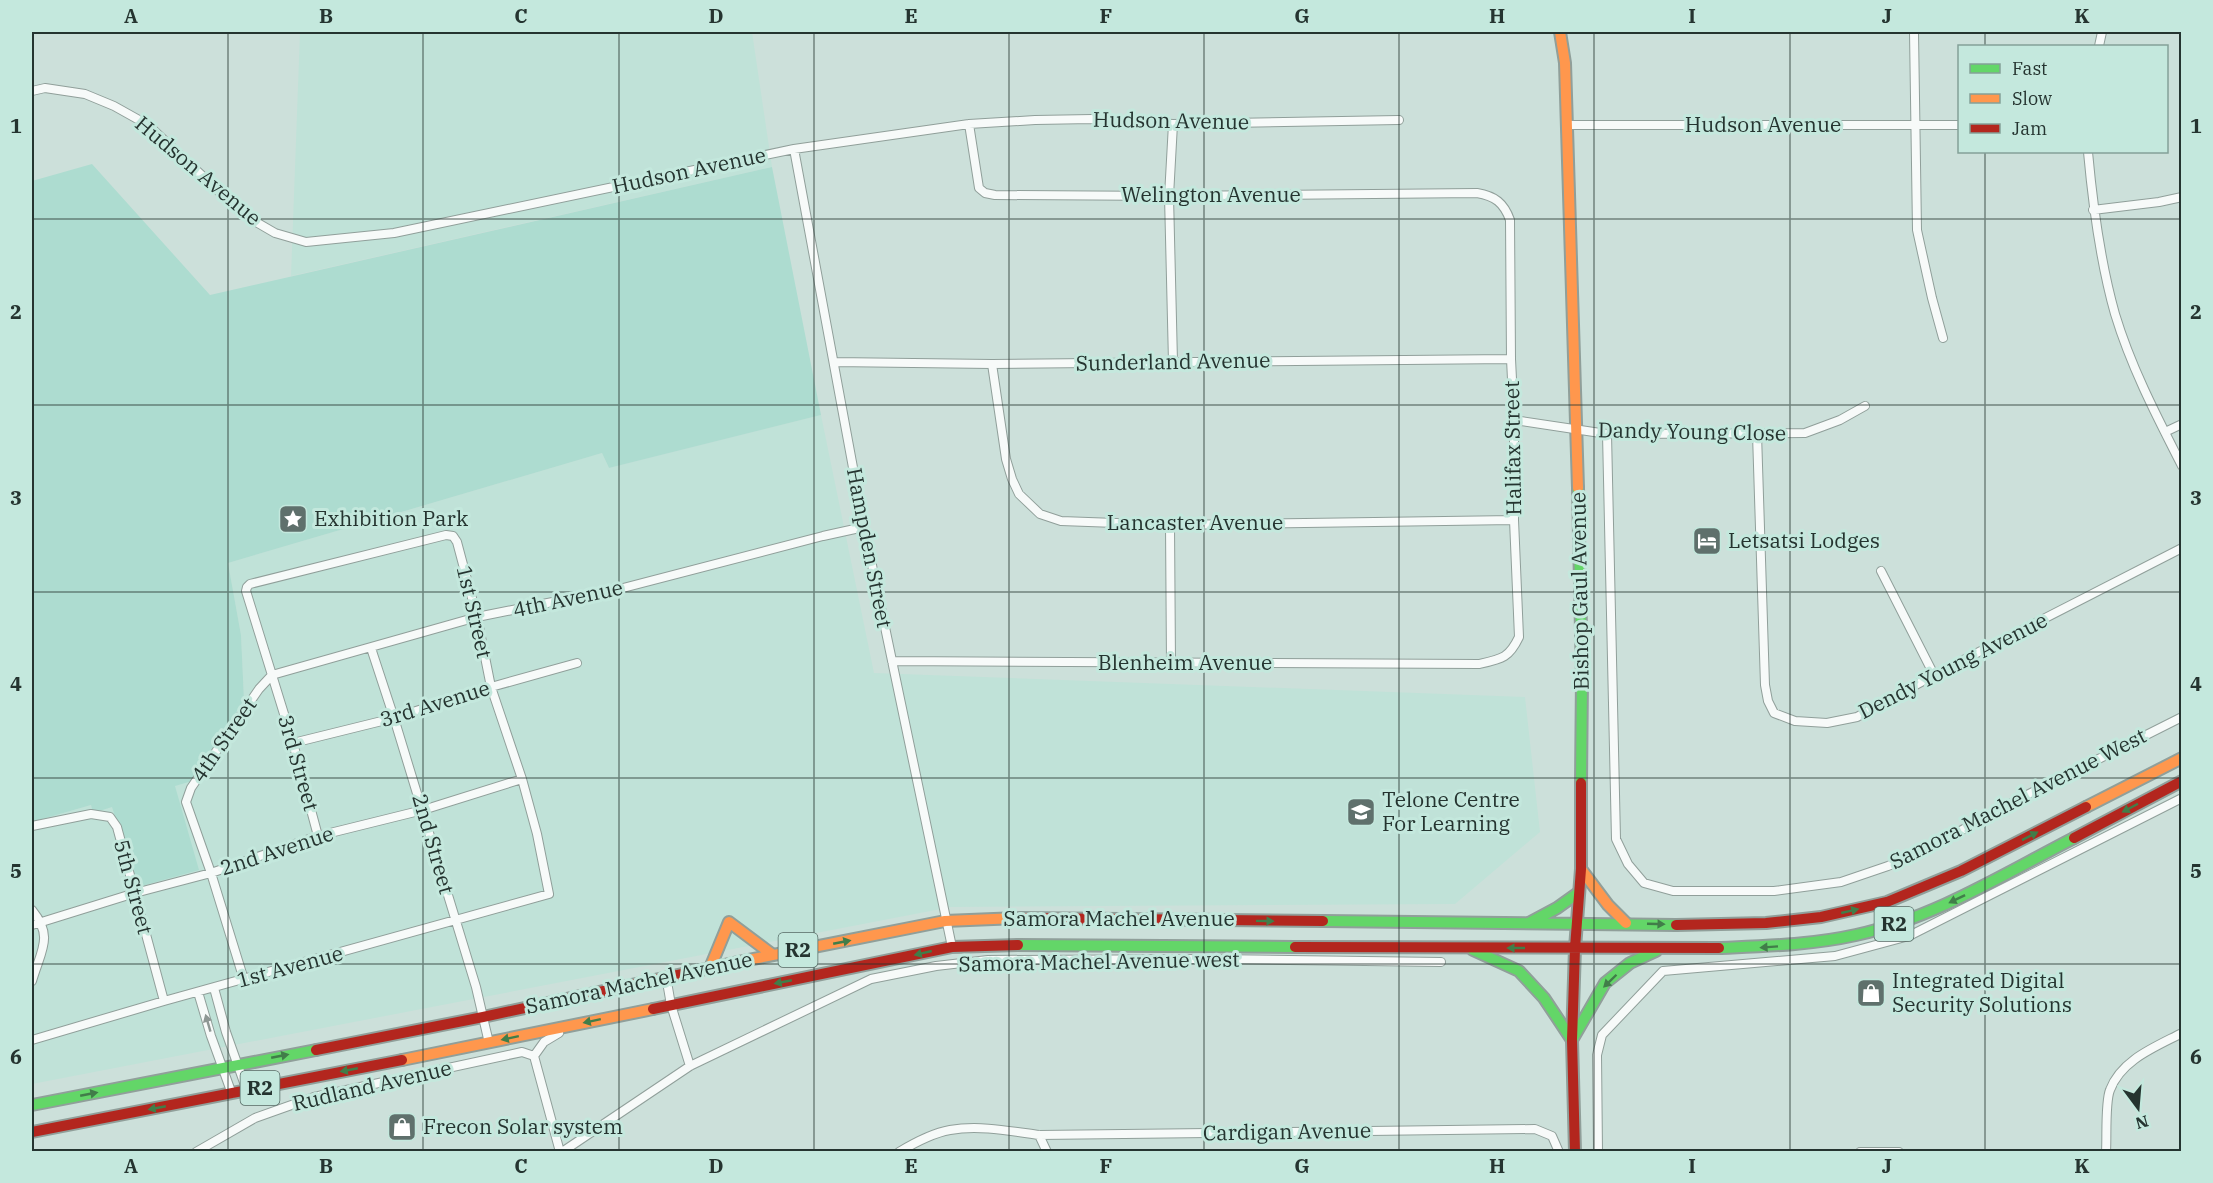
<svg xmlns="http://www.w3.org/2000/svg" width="2213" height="1183" font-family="'IBM Plex Serif',serif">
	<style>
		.built { fill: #c0e2d8 }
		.green { fill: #addcd0 }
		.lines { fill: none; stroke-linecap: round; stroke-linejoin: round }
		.street-casing { stroke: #909f9a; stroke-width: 10 }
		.fast-casing { stroke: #909f9a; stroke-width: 14 }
		.slow-casing { stroke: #909f9a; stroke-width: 14 }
		.jam-casing { stroke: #909f9a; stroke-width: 14 }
		.street { stroke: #f7faf9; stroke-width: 8 }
		.fast { stroke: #63d668; stroke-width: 10 }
		.slow { stroke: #ff974d; stroke-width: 10 }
		.jam { stroke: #b3261e; stroke-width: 10 }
		.oneway { fill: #417d49 }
		.oneway2 { fill: #8e9794 }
		.grid { fill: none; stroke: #253430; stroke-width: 1.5; stroke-opacity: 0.55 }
		.labels { text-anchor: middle; stroke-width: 6; stroke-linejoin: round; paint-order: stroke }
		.shield { fill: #c4e8dd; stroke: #556a64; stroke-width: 1.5 }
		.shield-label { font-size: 20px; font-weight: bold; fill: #253430 }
		.street-label { font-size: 21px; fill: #253430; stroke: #c4e8dd }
		.poi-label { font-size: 21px; fill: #253430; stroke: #c4e8dd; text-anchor: start }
		.neatline { fill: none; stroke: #253430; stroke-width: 2 }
		.grid-label { font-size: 20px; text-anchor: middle; font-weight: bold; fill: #253430 }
	</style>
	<rect width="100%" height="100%" fill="#cce0da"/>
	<path class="built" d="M 300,32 L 752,32 L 772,167 L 291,276 Z
		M 821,415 L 874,673 L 1525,697 L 1540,832 L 1455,904 L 951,907 L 32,1084 L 32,822 L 91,805 L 93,812 L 175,786 L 244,700 L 241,635 L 228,563 L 602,453 L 609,468 Z"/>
	<path class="green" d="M 92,164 L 210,295 L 772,167 L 821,415 L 609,468 L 602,453 L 228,563 L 241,635 L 244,700 L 192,781 L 175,786 L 199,870 L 138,887 L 112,807 L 93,813 L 91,805 L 32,822 L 32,181 Z"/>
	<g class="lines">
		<g class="street-casing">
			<path id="street" d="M 1914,32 L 1917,230 L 1932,298 L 1943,338
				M 2099,46 L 2102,32
				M 32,91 L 45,88 L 85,94 L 114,106 L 148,125 L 244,215 L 275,233 L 306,242 L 394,233 L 794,149 L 969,124 L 1035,120 L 1092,119 L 1173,124 L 1399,120
				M 1567,125 L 1960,125
				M 794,149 L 864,527 L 952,947
				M 2088,152 C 2093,207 2100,261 2115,314 C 2131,367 2157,417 2182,466
				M 2093,210 L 2159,202 L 2182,197
				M 834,362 L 992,364 L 1511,359
				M 1173,362 L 1169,196 L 1173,124
				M 992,364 L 1006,459 L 1012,479 L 1019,494 L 1040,514 L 1061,521 L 1170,525 L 1514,520
				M 1514,420 L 1607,434 L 1805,433 L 1840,420 L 1865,406
				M 2165,432 L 2182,424
				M 1607,434 L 1616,839 L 1628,864 L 1644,883 L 1673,891 L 1774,891 L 1841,882 L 1888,866 L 1927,849 L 2021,798 L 2182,717
				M 1757,434 L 1765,685 L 1768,701 L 1774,713 L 1795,721 L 1827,723 L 1857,717 L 1934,675 L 2182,548
				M 1170,525 L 1171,664
				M 1881,571 L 1934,675
				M 371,648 L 394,718 L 476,987 L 489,1043
				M 892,661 L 1479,664 C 1502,659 1509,658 1519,637 L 1514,520 L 1514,420 L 1511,359 L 1510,220 C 1504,203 1495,196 1477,193 L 1169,196 L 995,195 L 985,193 L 979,188 L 969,124
				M 293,743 L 394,718 L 491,687 L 577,663
				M 32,826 L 91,814 L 110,817 L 117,827 L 164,1001
				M 32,910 C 54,937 41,950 32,981
				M 32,925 L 135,893 L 211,873 L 318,836 L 423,810 L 522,779
				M 666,976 L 671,1005 L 690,1066
				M 244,980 L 211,873 L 186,802 L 191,788 L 259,689 L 272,675 L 477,617 L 623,588 L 823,536 L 864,527
				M 214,988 L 226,1032 L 247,1091
				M 198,992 L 211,1036 L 232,1094
				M 32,1040 L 164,1001 L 549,894 L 537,834 L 522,779 L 491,687 L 477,617 L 457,542 L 453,536 L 446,535 L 250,584 L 247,587 L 246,591 L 293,743 L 318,836
				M 534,1056 L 544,1042 L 559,1033
				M 1039,1135 L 1047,1152
				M 196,1152 L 255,1118 L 314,1097 L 522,1052 L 534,1056 L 560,1152
				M 562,1152 L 690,1066 L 871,979 L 936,966 L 988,960 L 1214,959 L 1441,962
				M 899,1152 C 914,1143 933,1133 950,1130 C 979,1125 1010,1131 1039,1135 L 1535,1129 L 1552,1136 L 1559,1152
				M 1598,1152 L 1597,1055 L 1602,1035 L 1663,971 L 1835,956 L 1909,936 L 2182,798
				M 1860,1152 L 1899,1152
				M 2106,1152 C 2107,1137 2105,1102 2110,1090 C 2121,1060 2155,1047 2182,1033"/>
		</g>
		<g class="fast-casing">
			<path id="fast" d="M 1578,488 L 1582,678 L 1581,783
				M 1323,921 L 1676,925
				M 1529,923 L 1557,908 L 1578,893
				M 1018,945 L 1295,947
				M 1719,948 C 1765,946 1811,945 1856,935 C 1934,918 2004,874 2074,838
				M 1473,950 L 1519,971 L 1544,998 L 1572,1040 L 1605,983 L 1630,963 L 1656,951
				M 32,1105 L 316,1050"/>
		</g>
		<g class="slow-casing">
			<path id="slow" d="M 1560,32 L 1565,63 L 1578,488
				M 2086,807 L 2182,758
				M 1581,869 L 1608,905 L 1626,923
				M 738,962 L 945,921 L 1020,918
				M 710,968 L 729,922 L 773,955
				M 402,1060 L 653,1009"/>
		</g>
		<g class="jam-casing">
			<path id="jam" d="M 2074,838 L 2182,781
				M 1020,918 L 1323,921
				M 1676,925 L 1766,923 L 1821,917 L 1887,902 L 1961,871 L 2086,807
				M 1295,947 L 1719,948
				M 653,1009 L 952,947 L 1018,945
				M 316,1050 L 483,1017 L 738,962
				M 32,1132 L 402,1060
				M 1575,1152 L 1572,1040 L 1575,948 L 1581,869 L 1581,783"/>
		</g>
		<use href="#street" class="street"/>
		<use href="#fast" class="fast"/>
		<use href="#slow" class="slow"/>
		<use href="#jam" class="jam"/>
	</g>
	<defs><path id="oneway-solid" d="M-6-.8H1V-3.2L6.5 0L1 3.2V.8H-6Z" transform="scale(1.5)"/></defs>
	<g class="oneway">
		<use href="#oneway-solid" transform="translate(2130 808) rotate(152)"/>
		<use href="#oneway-solid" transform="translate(2030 836) rotate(-27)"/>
		<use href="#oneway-solid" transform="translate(1957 899) rotate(154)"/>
		<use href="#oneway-solid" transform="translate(1850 911) rotate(-13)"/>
		<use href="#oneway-solid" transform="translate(1265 921) rotate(1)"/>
		<use href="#oneway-solid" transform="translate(1656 924) rotate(2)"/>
		<use href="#oneway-solid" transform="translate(842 942) rotate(-11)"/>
		<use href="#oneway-solid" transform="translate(1769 947) rotate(176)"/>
		<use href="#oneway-solid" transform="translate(1516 948) rotate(-180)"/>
		<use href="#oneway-solid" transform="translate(923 953) rotate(167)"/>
		<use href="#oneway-solid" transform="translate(1610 981) rotate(136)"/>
		<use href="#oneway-solid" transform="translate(783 982) rotate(169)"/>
		<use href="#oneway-solid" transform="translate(592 1021) rotate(168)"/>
		<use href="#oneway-solid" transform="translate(510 1038) rotate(168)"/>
		<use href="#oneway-solid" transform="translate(280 1056) rotate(-11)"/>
		<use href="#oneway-solid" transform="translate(349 1070) rotate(169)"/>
		<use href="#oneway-solid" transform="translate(89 1094) rotate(-11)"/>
		<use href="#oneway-solid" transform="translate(157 1108) rotate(169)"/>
	</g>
	<use class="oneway2" href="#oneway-solid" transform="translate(208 1023) rotate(-106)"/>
	<path class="grid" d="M 228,32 L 228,1152M 423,32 L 423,1152M 619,32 L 619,1152M 814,32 L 814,1152M 1009,32 L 1009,1152M 1204,32 L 1204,1152M 1399,32 L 1399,1152M 1594,32 L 1594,1152M 1790,32 L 1790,1152M 1985,32 L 1985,46M 1985,152 L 1985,1152M 32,219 L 2182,219M 32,405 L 2182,405M 32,592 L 2182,592M 32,778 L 2182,778M 32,964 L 2182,964"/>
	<defs>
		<g id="sight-square" transform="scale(1.5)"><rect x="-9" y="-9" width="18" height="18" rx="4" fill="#5f706c" stroke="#c4e8dd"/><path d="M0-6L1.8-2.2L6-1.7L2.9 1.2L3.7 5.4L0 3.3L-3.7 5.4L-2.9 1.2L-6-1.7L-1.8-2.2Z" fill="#fff"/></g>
		<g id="hotel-square" transform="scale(1.5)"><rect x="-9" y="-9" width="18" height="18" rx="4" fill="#5f706c" stroke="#c4e8dd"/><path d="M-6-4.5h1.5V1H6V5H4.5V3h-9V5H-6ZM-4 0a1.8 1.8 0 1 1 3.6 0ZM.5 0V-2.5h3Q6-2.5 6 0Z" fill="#fff"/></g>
		<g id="university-square" transform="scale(1.5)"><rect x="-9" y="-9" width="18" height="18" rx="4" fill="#5f706c" stroke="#c4e8dd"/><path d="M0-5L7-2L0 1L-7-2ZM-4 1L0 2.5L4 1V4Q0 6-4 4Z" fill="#fff"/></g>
		<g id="shop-square" transform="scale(1.5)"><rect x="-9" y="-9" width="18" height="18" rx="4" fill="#5f706c" stroke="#c4e8dd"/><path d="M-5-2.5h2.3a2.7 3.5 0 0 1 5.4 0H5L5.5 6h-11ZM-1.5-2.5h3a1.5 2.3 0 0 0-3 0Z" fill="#fff"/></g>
	</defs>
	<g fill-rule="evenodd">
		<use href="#sight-square" x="293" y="519"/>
		<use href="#hotel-square" x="1707" y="541"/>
		<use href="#university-square" x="1361" y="812"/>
		<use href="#shop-square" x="1871" y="993"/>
		<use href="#shop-square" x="402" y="1127"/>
	</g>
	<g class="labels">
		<g class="shield">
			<rect x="1874.5" y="907" width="39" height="34" rx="4.5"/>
			<rect x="778.5" y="933" width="39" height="34" rx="4.5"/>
			<rect x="240.5" y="1071" width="39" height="34" rx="4.5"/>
		</g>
		<g class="shield-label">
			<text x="1894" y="931">R2</text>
			<text x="798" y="957">R2</text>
			<text x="260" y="1095">R2</text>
		</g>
		<g class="street-label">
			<text transform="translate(1171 121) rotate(1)" y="7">Hudson Avenue</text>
			<text x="1763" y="132">Hudson Avenue</text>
			<text transform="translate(198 171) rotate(40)" y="7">Hudson Avenue</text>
			<text transform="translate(689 171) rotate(-12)" y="7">Hudson Avenue</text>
			<text x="1211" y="202">Welington Avenue</text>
			<text transform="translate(1173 362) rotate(-1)" y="7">Sunderland Avenue</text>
			<text transform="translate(1692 432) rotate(1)" y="7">Dandy Young Close</text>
			<text transform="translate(1513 448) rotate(-91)" y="7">Halifax Street</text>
			<text x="1195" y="530">Lancaster Avenue</text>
			<text transform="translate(869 548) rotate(79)" y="7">Hampden Street</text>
			<text transform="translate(1580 591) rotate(-91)" y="7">Bishop Gaul Avenue</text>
			<text transform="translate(568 599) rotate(-12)" y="7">4th Avenue</text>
			<text transform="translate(474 612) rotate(77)" y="7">1st Street</text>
			<text x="1185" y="670">Blenheim Avenue</text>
			<text transform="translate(1953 666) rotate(-27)" y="7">Dendy Young Avenue</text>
			<text transform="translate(435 704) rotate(-17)" y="7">3rd Avenue</text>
			<text transform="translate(224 740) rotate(-55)" y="7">4th Street</text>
			<text transform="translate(298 763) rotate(74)" y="7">3rd Street</text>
			<text transform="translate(2018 799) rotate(-27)" y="7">Samora Machel Avenue West</text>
			<text transform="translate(433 844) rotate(74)" y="7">2nd Street</text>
			<text transform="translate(277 851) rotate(-18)" y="7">2nd Avenue</text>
			<text transform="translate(133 887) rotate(75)" y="7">5th Street</text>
			<text x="1119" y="926">Samora Machel Avenue</text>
			<text transform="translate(1099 962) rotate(-1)" y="7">Samora Machel Avenue west</text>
			<text transform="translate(290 967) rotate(-15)" y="7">1st Avenue</text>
			<text transform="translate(639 983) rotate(-12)" y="7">Samora Machel Avenue</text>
			<text transform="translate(372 1086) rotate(-13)" y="7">Rudland Avenue</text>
			<text transform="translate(1287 1132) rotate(-1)" y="7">Cardigan Avenue</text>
		</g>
		<g class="poi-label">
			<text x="314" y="526">Exhibition Park</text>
			<text x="1728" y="548">Letsatsi Lodges</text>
			<text x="1382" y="807">Telone Centre<tspan x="1382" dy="24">For Learning</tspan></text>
			<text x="1892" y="988">Integrated Digital<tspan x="1892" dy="24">Security Solutions</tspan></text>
			<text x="423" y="1134">Frecon Solar system</text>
		</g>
	</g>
	<rect width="2213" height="1183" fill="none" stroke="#c4e8dd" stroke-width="66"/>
	<rect x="1958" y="45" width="210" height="108" fill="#c4e8dd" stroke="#84a098" stroke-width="1.5"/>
	<rect x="1970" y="64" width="30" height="9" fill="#63d668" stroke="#84a098" stroke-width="1.5"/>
	<text x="2012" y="75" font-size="18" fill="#253430">Fast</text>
	<rect x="1970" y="94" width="30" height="9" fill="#ff974d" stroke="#84a098" stroke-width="1.5"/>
	<text x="2012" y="105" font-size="18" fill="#253430">Slow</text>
	<rect x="1970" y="124" width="30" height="9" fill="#b3261e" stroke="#84a098" stroke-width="1.5"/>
	<text x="2012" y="135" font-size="18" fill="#253430">Jam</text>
	<g transform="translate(2138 1108) rotate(164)" stroke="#c4e8dd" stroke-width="4.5" paint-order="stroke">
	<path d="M0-4.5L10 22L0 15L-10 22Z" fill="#253430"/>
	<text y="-9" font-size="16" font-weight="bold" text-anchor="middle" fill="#253430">N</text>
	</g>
	<rect x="33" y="33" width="2147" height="1117" class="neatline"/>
	<g class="grid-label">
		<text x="131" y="23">A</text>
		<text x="326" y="23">B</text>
		<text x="521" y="23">C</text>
		<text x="716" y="23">D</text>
		<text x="911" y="23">E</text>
		<text x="1106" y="23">F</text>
		<text x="1302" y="23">G</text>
		<text x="1497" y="23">H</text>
		<text x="1692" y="23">I</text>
		<text x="1887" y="23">J</text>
		<text x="2082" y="23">K</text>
		<text x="16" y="133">1</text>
		<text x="2196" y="133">1</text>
		<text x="16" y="319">2</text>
		<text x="2196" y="319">2</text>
		<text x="16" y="505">3</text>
		<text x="2196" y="505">3</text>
		<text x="16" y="691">4</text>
		<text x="2196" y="691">4</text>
		<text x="16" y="878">5</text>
		<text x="2196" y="878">5</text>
		<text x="16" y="1064">6</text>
		<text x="2196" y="1064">6</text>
		<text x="131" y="1173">A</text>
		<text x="326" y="1173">B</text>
		<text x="521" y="1173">C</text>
		<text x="716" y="1173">D</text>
		<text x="911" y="1173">E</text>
		<text x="1106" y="1173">F</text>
		<text x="1302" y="1173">G</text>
		<text x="1497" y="1173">H</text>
		<text x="1692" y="1173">I</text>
		<text x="1887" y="1173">J</text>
		<text x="2082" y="1173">K</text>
	</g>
</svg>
